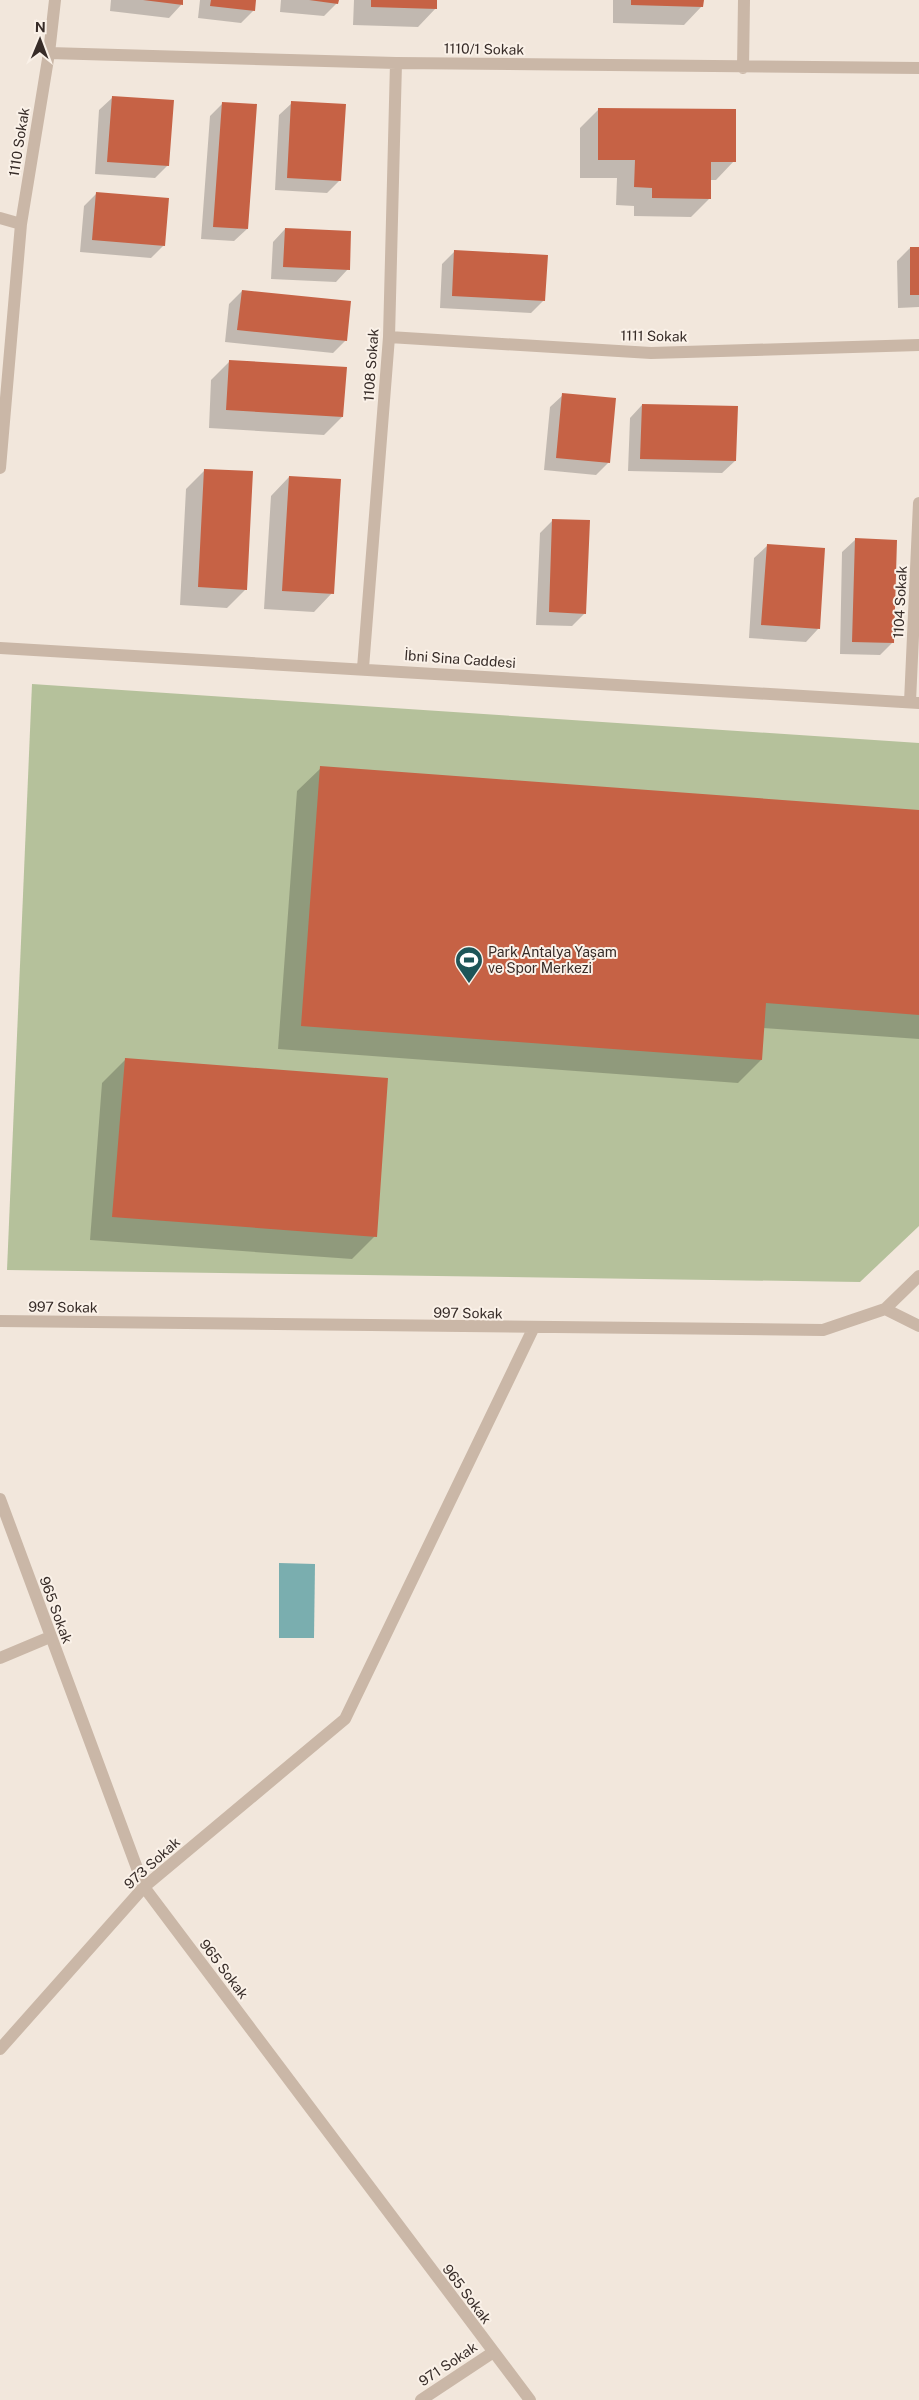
<svg xmlns="http://www.w3.org/2000/svg" width="919" height="2400" font-family="'Public Sans',sans-serif">
	<style>
		.green { fill: #b5c19b }
		.water { fill: #7aaeaf }
		.shadow { fill: #0003 }
		.building { fill: #c66245 }
		.lines { fill: none; stroke-linecap: round; stroke-linejoin: round }
		.minor { stroke: #cab7a7; stroke-width: 12 }
		.labels { text-anchor: middle; stroke-width: 4; stroke-linejoin: round; paint-order: stroke }
		.street-label { font-size: 14px; fill: #372c28; stroke: #faf1e8 }
		.poi-label { font-size: 14px; fill: #372c28; stroke: #faf1e8; text-anchor: start }
	</style>
	<rect width="100%" height="100%" fill="#f2e7dc"/>
	<path class="green" d="M 32,684 L 919,743 L 919,1226 L 860,1282 L 7,1270 Z"/>
	<path class="water" d="M 279,1563 L 315,1564 L 314,1638 L 279,1638 Z"/>
	<path class="shadow" d="M 111,0 L 182,0 L 181,5 L 169,18 L 110,11 Z
		M 200,0 L 255,0 L 254,10 L 241,23 L 198,18 Z
		M 281,0 L 337,0 L 337,3 L 324,16 L 280,12 Z
		M 354,0 L 436,0 L 436,8 L 418,27 L 353,25 Z
		M 613,0 L 702,0 L 702,6 L 684,25 L 613,23 Z
		M 112,98 L 168,165 L 155,178 L 95,174 L 99,110 Z
		M 223,103 L 247,229 L 234,241 L 201,239 L 210,116 Z
		M 292,103 L 340,180 L 327,193 L 275,190 L 279,115 Z
		M 599,109 L 734,161 L 716,180 L 709,180 L 709,199 L 691,217 L 634,216 L 634,206 L 616,205 L 617,178 L 580,178 L 580,128 Z
		M 97,193 L 164,245 L 151,258 L 80,252 L 84,206 Z
		M 285,229 L 348,269 L 336,282 L 271,279 L 273,242 Z
		M 910,248 L 919,248 L 919,307 L 898,308 L 897,261 Z
		M 455,251 L 544,300 L 531,313 L 440,308 L 442,264 Z
		M 242,291 L 346,340 L 333,353 L 225,342 L 229,304 Z
		M 230,361 L 342,417 L 324,435 L 209,428 L 211,380 Z
		M 563,395 L 609,462 L 596,475 L 544,470 L 550,407 Z
		M 642,405 L 735,461 L 722,473 L 628,471 L 630,418 Z
		M 205,470 L 246,589 L 227,608 L 180,605 L 186,489 Z
		M 289,477 L 332,593 L 314,612 L 264,609 L 271,496 Z
		M 553,520 L 585,613 L 572,626 L 536,625 L 540,533 Z
		M 855,540 L 893,642 L 880,655 L 840,654 L 842,552 Z
		M 767,546 L 818,629 L 806,642 L 749,638 L 754,558 Z
		M 321,768 L 919,812 L 919,1039 L 763,1028 L 761,1060 L 738,1083 L 278,1049 L 297,791 Z
		M 125,1060 L 375,1236 L 352,1259 L 90,1240 L 102,1083 Z"/>
	<path class="building" d="M 143,0 L 183,0 L 183,5 Z
		M 211,0 L 256,0 L 255,11 L 210,6 Z
		M 309,0 L 339,0 L 338,4 Z
		M 371,0 L 437,0 L 437,9 L 371,7 Z
		M 631,0 L 704,0 L 703,7 L 631,5 Z
		M 112,96 L 174,100 L 169,166 L 107,162 Z
		M 291,101 L 346,104 L 341,181 L 287,178 Z
		M 222,102 L 257,104 L 248,229 L 213,227 Z
		M 598,108 L 736,109 L 736,162 L 711,162 L 711,199 L 652,198 L 652,188 L 634,187 L 635,160 L 598,160 Z
		M 96,192 L 169,198 L 165,246 L 92,240 Z
		M 285,228 L 351,231 L 350,270 L 283,267 Z
		M 910,247 L 919,247 L 919,295 L 910,295 Z
		M 454,250 L 548,255 L 545,301 L 452,296 Z
		M 242,290 L 351,301 L 347,341 L 237,330 Z
		M 229,360 L 347,367 L 343,417 L 226,410 Z
		M 562,393 L 616,398 L 610,463 L 556,458 Z
		M 642,404 L 738,406 L 736,461 L 640,459 Z
		M 204,469 L 253,471 L 247,590 L 198,587 Z
		M 289,476 L 341,479 L 334,594 L 282,591 Z
		M 552,519 L 590,520 L 586,614 L 549,612 Z
		M 855,538 L 897,540 L 894,643 L 852,642 Z
		M 767,544 L 825,548 L 820,629 L 761,625 Z
		M 320,766 L 919,810 L 919,1015 L 766,1003 L 762,1060 L 301,1026 Z
		M 125,1058 L 388,1078 L 377,1237 L 112,1217 Z"/>
	<g class="lines">
		<path class="minor" d="M 49,53 L 396,63 L 919,68
			M 743,68 L 744,0
			M 0,218 L 21,224
			M 389,337 L 651,353 L 919,345
			M 0,468 L 21,224 L 49,53 L 55,0
			M 0,648 L 919,703
			M 363,668 L 389,337 L 396,63
			M 910,702 L 919,503
			M 885,1309 L 919,1326
			M 0,1321 L 823,1330 L 885,1309 L 919,1276
			M 0,1499 L 144,1887 L 530,2400
			M 0,1658 L 50,1637
			M 0,2049 L 144,1887 L 345,1719 L 533,1329
			M 421,2400 L 492,2353"/>
	</g>
	<defs>
		<g id="stadium-pin" transform="scale(1.4375)"><path d="M0 17L-7.5 6A9.5 9.5 0 1 1 7.5 6Z" fill="#1d5558" stroke="#faf1e8"/><path d="M0-5a6.5 5 0 1 0 0 10a6.5 5 0 1 0 0-10ZM-3.5-1.8h7v3.6h-7Z" fill="#fff"/></g>
	</defs>
	<g fill-rule="evenodd">
		<use href="#stadium-pin" x="469" y="960"/>
	</g>
	<g class="labels">
		<g class="street-label">
			<text transform="translate(484 49) rotate(1)" y="5">1110/1 Sokak</text>
			<text transform="translate(19 142) rotate(-81)" y="5">1110 Sokak</text>
			<text transform="translate(654 336) rotate(1)" y="5">1111 Sokak</text>
			<text transform="translate(371 365) rotate(-86)" y="5">1108 Sokak</text>
			<text transform="translate(900 602) rotate(-87)" y="5">1104 Sokak</text>
			<text transform="translate(460 659) rotate(4)" y="5">İbni Sina Caddesi</text>
			<text transform="translate(63 1307) rotate(1)" y="5">997 Sokak</text>
			<text transform="translate(468 1313) rotate(1)" y="5">997 Sokak</text>
			<text transform="translate(56 1610) rotate(70)" y="5">965 Sokak</text>
			<text transform="translate(152 1863) rotate(-42)" y="5">973 Sokak</text>
			<text transform="translate(224 1969) rotate(53)" y="5">965 Sokak</text>
			<text transform="translate(467 2294) rotate(53)" y="5">965 Sokak</text>
			<text transform="translate(448 2364) rotate(-34)" y="5">971 Sokak</text>
		</g>
		<g class="poi-label">
			<text x="488" y="957">Park Antalya Yaşam<tspan x="488" dy="16">ve Spor Merkezi</tspan></text>
		</g>
	</g>
	<g transform="translate(40 40) rotate(1)" stroke="#faf1e8" stroke-width="4" paint-order="stroke">
	<path d="M0-4L9 19L0 12L-9 19Z" fill="#372c28"/>
	<text y="-8" font-size="14" font-weight="bold" text-anchor="middle" fill="#372c28">N</text>
	</g>
</svg>
